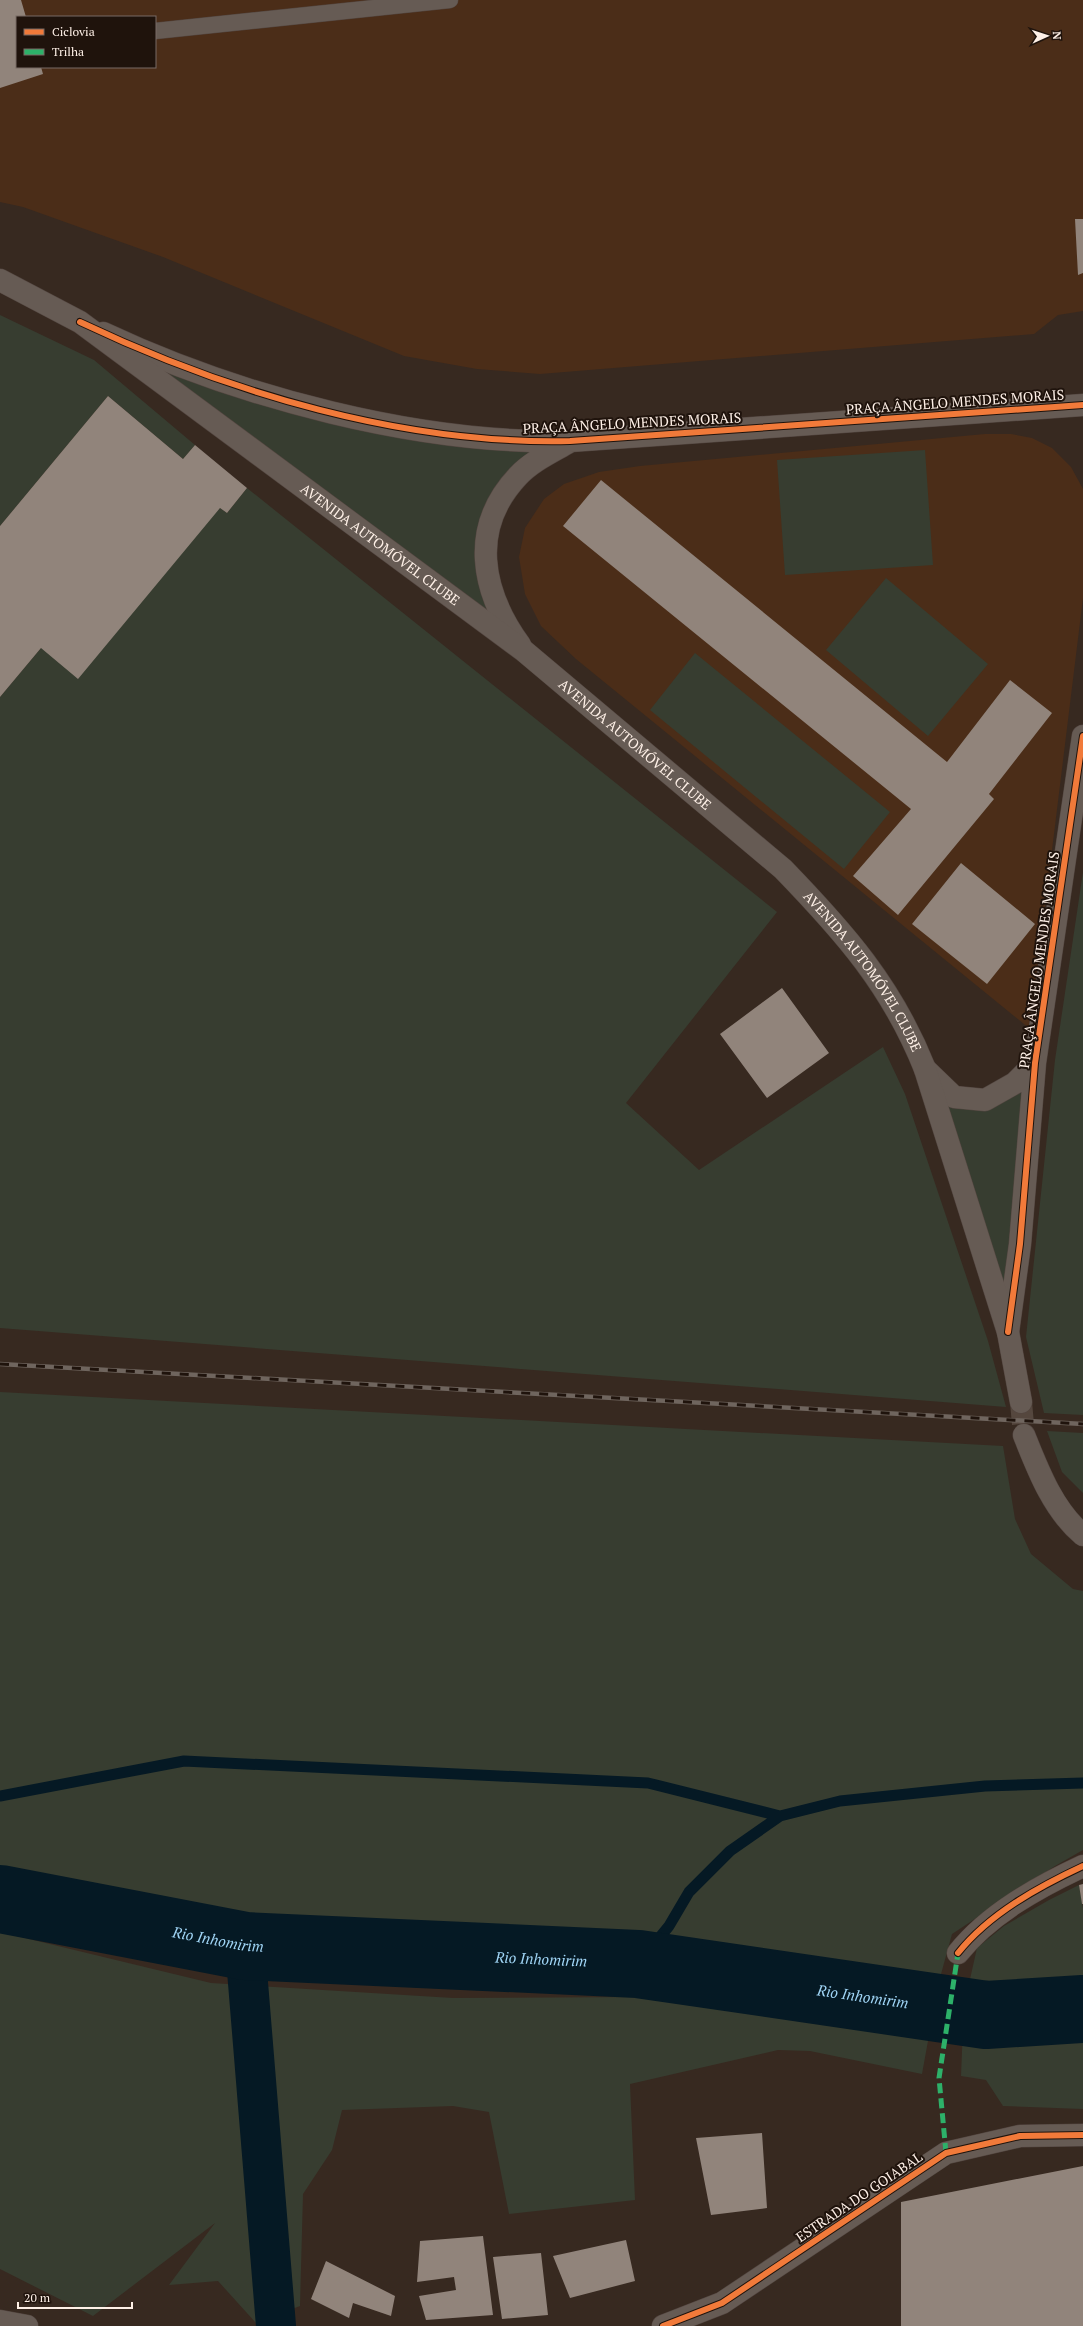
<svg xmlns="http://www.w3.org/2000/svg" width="1083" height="2326" font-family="'PT Serif',serif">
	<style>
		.built { fill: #4b2d18; fill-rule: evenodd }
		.green { fill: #373d30 }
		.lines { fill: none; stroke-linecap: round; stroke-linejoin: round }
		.stream { stroke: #051924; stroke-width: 11 }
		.canal { stroke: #051924; stroke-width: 40 }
		.river { stroke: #051924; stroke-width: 68 }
		.building { fill: #91847b }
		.secondary-tunnel { stroke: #55473e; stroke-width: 22; stroke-dasharray: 22 11; stroke-linecap: butt }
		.lane-casing { stroke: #534640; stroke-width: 17 }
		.street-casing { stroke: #534640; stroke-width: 23 }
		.secondary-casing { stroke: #534640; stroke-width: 23 }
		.lane { stroke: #665b54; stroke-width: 16 }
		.street { stroke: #665b54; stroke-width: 22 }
		.secondary { stroke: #665b54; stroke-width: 22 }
		.rail-casing { stroke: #6f655e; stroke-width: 4.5 }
		.rail { stroke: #1f130c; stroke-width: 3; stroke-dasharray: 9; stroke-linecap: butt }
		.quiet { stroke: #2db169; stroke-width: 5; stroke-dasharray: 10 5; stroke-linecap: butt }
		.cycleway-casing { stroke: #1f130c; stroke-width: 8 }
		.cycleway { stroke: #f17a3a; stroke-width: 6 }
		.labels { text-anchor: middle; stroke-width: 4; stroke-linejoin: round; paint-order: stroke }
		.street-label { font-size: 14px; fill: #fef0e7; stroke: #1f130c }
		.water-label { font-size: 15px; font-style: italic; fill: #a0d5f6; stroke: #1f130c }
	</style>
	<rect width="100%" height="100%" fill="#372920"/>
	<path class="built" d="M 0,0 L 1083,0 L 1083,311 L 1058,315 L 1034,334 L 540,374 L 477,369 L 404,356 L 163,257 L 23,207 L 0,202 ZM 17,17 L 155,17 L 155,67 L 17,67 Z
		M 985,434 L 1011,434 L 1032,438 L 1052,448 L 1071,467 L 1083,489 L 1083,598 L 1030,1029 L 576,659 L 541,626 L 525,594 L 519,557 L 525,528 L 544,499 L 564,484 L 599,472 L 640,466 Z"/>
	<path class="green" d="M 0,315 L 94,360 L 195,445 L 183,459 L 108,396 L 0,526 Z
		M 134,347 L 294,402 L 570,441 L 519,475 L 486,559 L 524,651 Z
		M 925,450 L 933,565 L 785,575 L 777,460 Z
		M 247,488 L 777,912 L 626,1103 L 699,1170 L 883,1047 L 905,1094 L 988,1341 L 1006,1407 L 0,1328 L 0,697 L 41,648 L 220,508 L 227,513 Z
		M 886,578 L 988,664 L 928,736 L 826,650 Z
		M 695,653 L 890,812 L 844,869 L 650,710 Z
		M 1083,872 L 1083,1415 L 1044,1413 L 1026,1337 L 1055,1060 Z
		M 1035,1063 L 1008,1332 L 925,1069 L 954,1097 L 985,1100 Z
		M 0,1392 L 1003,1446 L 1015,1519 L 1031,1554 L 1073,1589 L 1083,1591 L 1083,1850 L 1055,1866 L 952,1934 L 935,1996 L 663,1949 L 249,1931 L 0,1867 Z
		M 1047,1431 L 1083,1433 L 1083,1493 L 1062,1472 Z
		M 1079,1885 L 1083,1908 L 1083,1994 L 966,1997 L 977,1948 L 1004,1926 L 1049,1900 Z
		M 0,1932 L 211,1983 L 453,1998 L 640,1997 L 800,2008 L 930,2030 L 922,2074 L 810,2051 L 778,2050 L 630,2084 L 635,2200 L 509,2214 L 489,2112 L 453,2106 L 342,2110 L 332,2150 L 303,2194 L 300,2306 L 256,2323 L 218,2281 L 169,2285 L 215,2223 L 93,2316 L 0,2269 Z
		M 1083,2025 L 1083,2109 L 1003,2106 L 986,2080 L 961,2076 L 963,2027 L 1006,2029 Z"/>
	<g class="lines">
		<path class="stream" d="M 0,1796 L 184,1761 L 648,1783 L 780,1816
			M 638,1964 L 669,1926 L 689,1892 L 730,1851 L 780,1816 L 840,1801 L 985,1786 L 1083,1783"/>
		<path class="canal" d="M 245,1946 L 276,2326"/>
		<path class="river" id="s1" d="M 0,1899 L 245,1946 L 638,1964 L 986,2015 L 1083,2009"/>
	</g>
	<path class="building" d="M 0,0 L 21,0 L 26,17 L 17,17 L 17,67 L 41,67 L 43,74 L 0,88 Z
		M 1075,219 L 1083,219 L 1083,273 L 1078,275 Z
		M 108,396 L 183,459 L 195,445 L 247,488 L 227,513 L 220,508 L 78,679 L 41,648 L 0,697 L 0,526 Z
		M 601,480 L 947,762 L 1010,680 L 1052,713 L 989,794 L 994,799 L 898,915 L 853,876 L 911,809 L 563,526 Z
		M 961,863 L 1035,924 L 987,984 L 912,924 Z
		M 782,988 L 829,1053 L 767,1098 L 720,1034 Z
		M 1083,1884 L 1083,1904 L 1082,1904 L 1079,1885 Z
		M 762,2133 L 767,2208 L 711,2215 L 696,2138 Z
		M 1083,2166 L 1083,2326 L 901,2326 L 901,2202 Z
		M 483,2236 L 493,2315 L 426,2320 L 419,2296 L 456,2290 L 454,2277 L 417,2282 L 420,2241 Z
		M 626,2240 L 635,2281 L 570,2298 L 553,2256 Z
		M 541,2253 L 548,2315 L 502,2319 L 493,2257 Z
		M 326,2261 L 395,2296 L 391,2316 L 353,2303 L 349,2318 L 311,2299 Z"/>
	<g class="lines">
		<path class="secondary-tunnel" d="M 1021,1402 L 1024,1435"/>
		<g class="lane-casing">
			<path id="lane" d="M 155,31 L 450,0"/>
		</g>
		<g class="street-casing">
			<path id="street" d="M 103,333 C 239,397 420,445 570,441 L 1083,405
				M 520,645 C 481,591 469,528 518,476 C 532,461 552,452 569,442
				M 925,1069 L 954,1097 L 985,1100 L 1015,1083 L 1035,1063
				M 1008,1332 L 1020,1244 L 1035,1063 L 1083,736
				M 958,1953 C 989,1914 1038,1887 1083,1866"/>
		</g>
		<g class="secondary-casing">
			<g id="secondary">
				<path id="s2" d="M 0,280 L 80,322 L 524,651 L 783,869 C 844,932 892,986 925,1069 L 1008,1332 L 1021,1402"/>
				<path d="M 1024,1435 C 1038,1470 1053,1510 1083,1535"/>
				<path d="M 0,2321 L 27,2326"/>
				<path d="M 663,2326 L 722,2303 L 946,2153 L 1020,2136 L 1083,2135"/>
			</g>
		</g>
		<use href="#lane" class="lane"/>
		<use href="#street" class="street"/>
		<use href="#secondary" class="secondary"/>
		<g class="rail-casing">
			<path id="rail" d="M 0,1364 L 1083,1424"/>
		</g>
		<use href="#rail" class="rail"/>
		<path class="quiet" d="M 946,2153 L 939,2078 L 958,1953"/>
		<g class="cycleway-casing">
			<path id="cycleway" d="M 80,322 C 229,393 404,445 570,441 L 1083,405
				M 1008,1332 L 1020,1244 L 1035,1063 L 1083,736
				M 958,1953 C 989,1914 1038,1887 1083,1866
				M 663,2326 L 722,2303 L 946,2153 L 1020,2136 L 1083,2135"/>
		</g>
		<use href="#cycleway" class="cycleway"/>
	</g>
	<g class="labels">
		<g class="street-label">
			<text transform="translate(955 402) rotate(-4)" y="5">PRAÇA ÂNGELO MENDES MORAIS</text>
			<text transform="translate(632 423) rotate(-3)" y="5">PRAÇA ÂNGELO MENDES MORAIS</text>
			<text dy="5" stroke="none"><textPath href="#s2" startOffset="464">AVENIDA AUTOMÓVEL CLUBE</textPath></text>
			<text dy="5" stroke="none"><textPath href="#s2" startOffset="788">AVENIDA AUTOMÓVEL CLUBE</textPath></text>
			<text transform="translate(1039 960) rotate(-82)" y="5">PRAÇA ÂNGELO MENDES MORAIS</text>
			<text dy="5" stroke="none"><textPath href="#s2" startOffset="1112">AVENIDA AUTOMÓVEL CLUBE</textPath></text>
			<text transform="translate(859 2197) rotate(-34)" y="5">ESTRADA DO GOIABAL</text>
		</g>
		<g class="water-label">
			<text dy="5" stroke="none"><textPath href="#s1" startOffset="222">Rio Inhomirim</textPath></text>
			<text dy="5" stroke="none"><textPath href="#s1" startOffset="546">Rio Inhomirim</textPath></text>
			<text dy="5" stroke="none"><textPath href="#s1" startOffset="870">Rio Inhomirim</textPath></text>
		</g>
	</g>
	<rect x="16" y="16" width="140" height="52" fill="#1f130c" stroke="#786b64"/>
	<rect x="24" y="29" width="20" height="6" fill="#f17a3a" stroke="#786b64"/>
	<text x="52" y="36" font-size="12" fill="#fef0e7">Ciclovia</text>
	<rect x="24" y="49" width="20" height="6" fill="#2db169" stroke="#786b64"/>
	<text x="52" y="56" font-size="12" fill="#fef0e7">Trilha</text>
	<g transform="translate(1047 36) rotate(87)" stroke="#1f130c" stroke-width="3" paint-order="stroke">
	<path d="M0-3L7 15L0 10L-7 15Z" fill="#fef0e7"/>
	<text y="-6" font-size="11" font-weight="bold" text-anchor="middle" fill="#fef0e7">N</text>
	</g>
	<path d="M18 2302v6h114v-6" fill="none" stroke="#fef0e7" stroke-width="2"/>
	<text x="24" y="2302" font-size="12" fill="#fef0e7" stroke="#1f130c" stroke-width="3" paint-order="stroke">20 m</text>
</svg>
